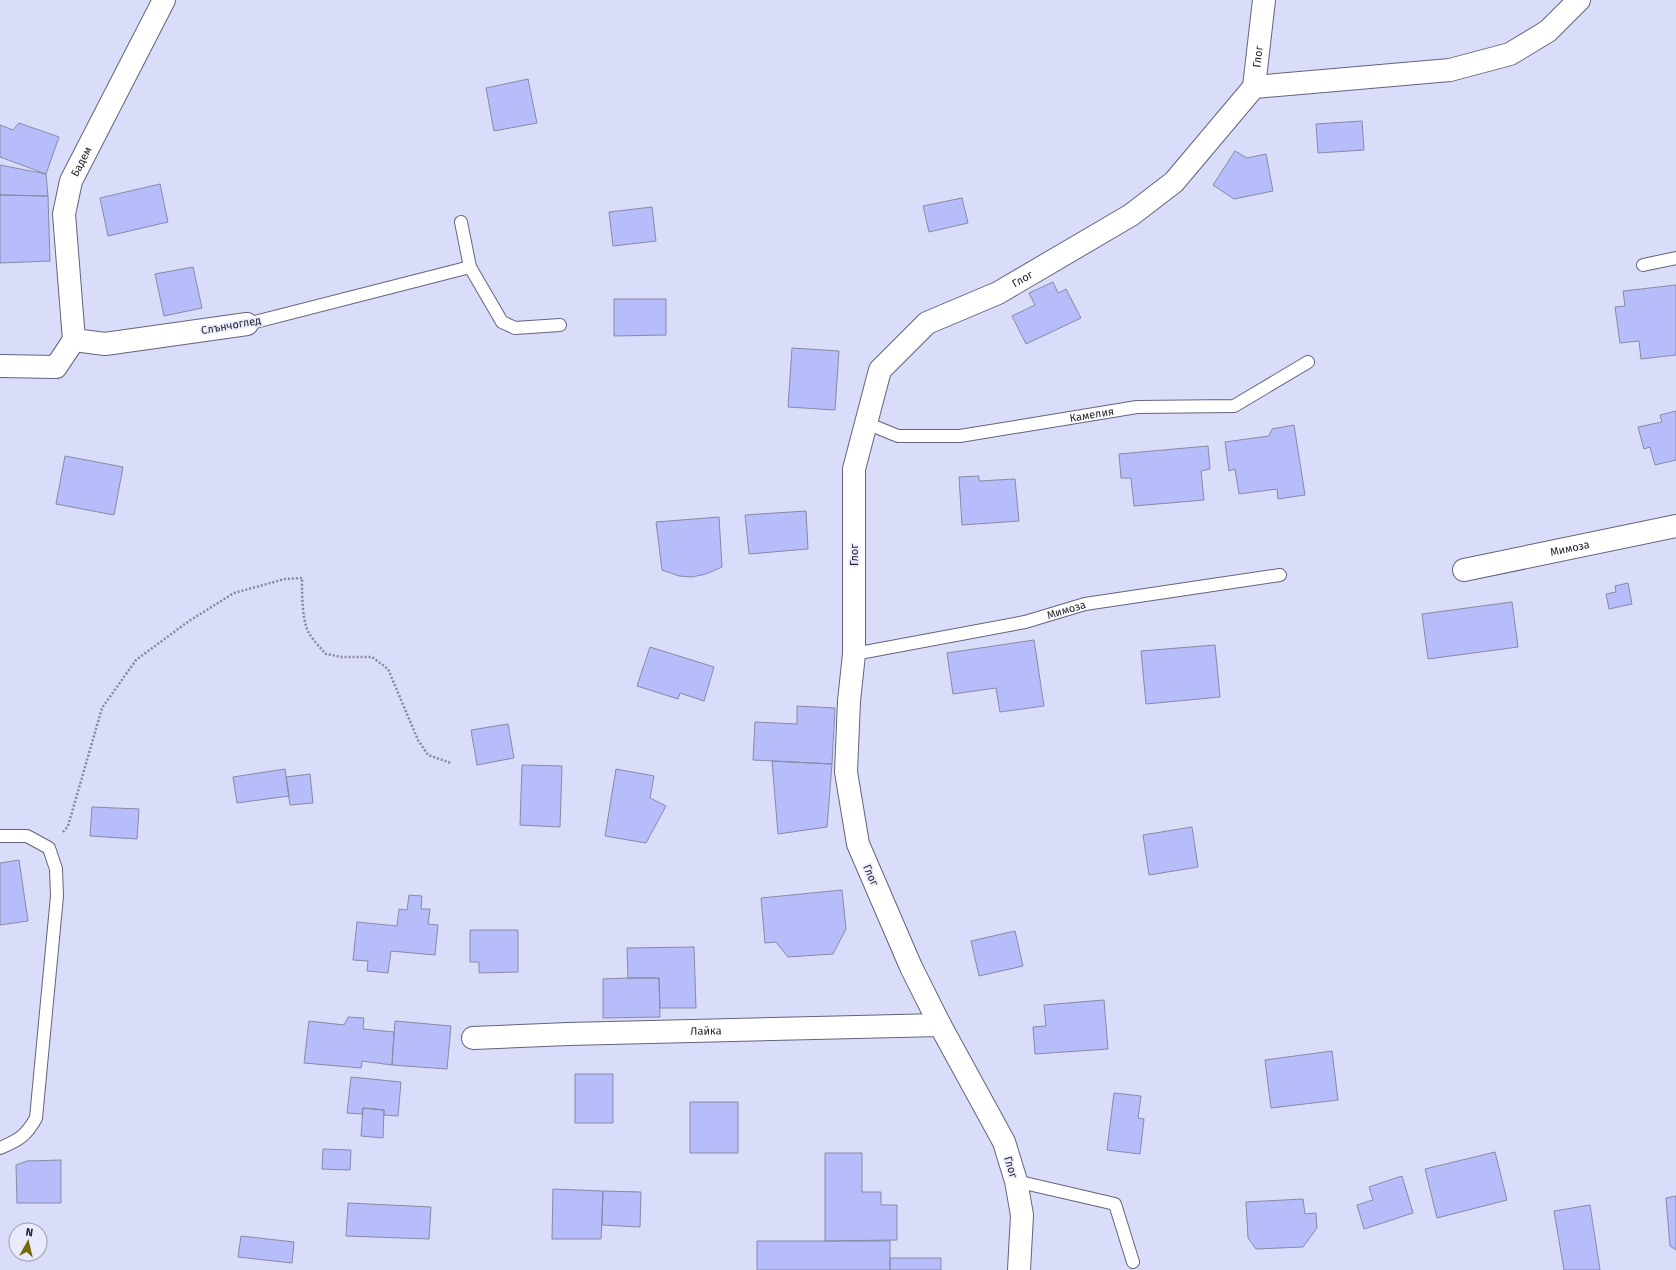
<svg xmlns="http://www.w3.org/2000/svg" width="1676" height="1270" font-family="'Fira Sans',sans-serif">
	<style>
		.building { fill: #b7bdfb; stroke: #878aa4 }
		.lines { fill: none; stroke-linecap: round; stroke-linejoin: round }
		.lane-casing { stroke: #62647d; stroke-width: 14 }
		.street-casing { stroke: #62647d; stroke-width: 24 }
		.path { stroke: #86889d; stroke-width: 2.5; stroke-dasharray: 2 2; stroke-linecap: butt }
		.lane { stroke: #fff; stroke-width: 12 }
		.street { stroke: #fff; stroke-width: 22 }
		.labels { text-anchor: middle; stroke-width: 3.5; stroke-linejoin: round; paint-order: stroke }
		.street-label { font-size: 11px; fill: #252631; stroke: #e9ebfd }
	</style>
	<rect width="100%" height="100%" fill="#daddfa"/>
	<path class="building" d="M 528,79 L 537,123 L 494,131 L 486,88 Z
		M 1362,121 L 1364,150 L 1318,153 L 1316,124 Z
		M 19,123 L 59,137 L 46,174 L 0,157 L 0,125 L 13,130 Z
		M 1235,151 L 1247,158 L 1266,154 L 1273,191 L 1234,199 L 1213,185 Z
		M 0,165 L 46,174 L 48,196 L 0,195 Z
		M 160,184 L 168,222 L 108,236 L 100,198 Z
		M 0,195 L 48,196 L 50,261 L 0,263 Z
		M 962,198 L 968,223 L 929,232 L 923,206 Z
		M 652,207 L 656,241 L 613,246 L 609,212 Z
		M 193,267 L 202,308 L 164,316 L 155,274 Z
		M 1053,282 L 1058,293 L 1066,289 L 1081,318 L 1026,344 L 1012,316 L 1035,305 L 1029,293 Z
		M 1676,285 L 1676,355 L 1641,359 L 1639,341 L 1620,343 L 1615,307 L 1625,306 L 1623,291 Z
		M 614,299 L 666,299 L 666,335 L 614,336 Z
		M 792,348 L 839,351 L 835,410 L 788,407 Z
		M 1676,411 L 1676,460 L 1655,465 L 1650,447 L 1644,449 L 1638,427 L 1662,422 L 1660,415 Z
		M 1294,425 L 1305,495 L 1278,499 L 1277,489 L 1239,494 L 1235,469 L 1229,471 L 1225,442 L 1269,436 L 1272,429 Z
		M 1208,446 L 1210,469 L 1201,471 L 1204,500 L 1134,506 L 1131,478 L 1121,478 L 1119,454 Z
		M 65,456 L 123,467 L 114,515 L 56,504 Z
		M 979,476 L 979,481 L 1015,479 L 1019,521 L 962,525 L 959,477 Z
		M 806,511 L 808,549 L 749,554 L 745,515 Z
		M 719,517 L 722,567 L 706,574 L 692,577 L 679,576 L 662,570 L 656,522 Z
		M 1628,583 L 1632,604 L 1609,609 L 1606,594 L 1616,592 L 1615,586 Z
		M 1512,602 L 1518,647 L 1428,659 L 1422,614 Z
		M 1034,640 L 1044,706 L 1000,712 L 996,688 L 953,694 L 947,653 Z
		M 1215,645 L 1220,697 L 1146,704 L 1141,651 Z
		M 650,647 L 714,667 L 704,701 L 680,693 L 678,699 L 637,686 Z
		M 797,706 L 835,708 L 832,764 L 753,760 L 755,722 L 797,724 Z
		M 508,724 L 514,758 L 477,765 L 471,730 Z
		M 772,761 L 832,764 L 827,827 L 778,834 Z
		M 522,765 L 562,766 L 560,827 L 520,825 Z
		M 285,769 L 289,796 L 237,803 L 233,777 Z
		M 616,769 L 654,776 L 650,798 L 666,806 L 646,843 L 605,836 Z
		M 310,774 L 313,803 L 290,805 L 286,777 Z
		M 92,807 L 139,809 L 137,839 L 90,836 Z
		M 1192,827 L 1198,867 L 1149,875 L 1143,835 Z
		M 19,860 L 28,921 L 0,925 L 0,863 Z
		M 842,890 L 846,929 L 833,954 L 788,957 L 776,942 L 765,943 L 761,898 Z
		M 409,895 L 422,896 L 421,909 L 430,909 L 428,924 L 438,925 L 435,955 L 391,951 L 388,973 L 367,971 L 368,961 L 353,960 L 357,922 L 397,926 L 399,909 L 407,910 Z
		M 470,930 L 518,930 L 518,972 L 479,973 L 479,962 L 470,962 Z
		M 1015,931 L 1023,966 L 979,976 L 971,941 Z
		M 694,947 L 696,1008 L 660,1008 L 659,978 L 628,978 L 627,948 Z
		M 628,978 L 659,978 L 660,1017 L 603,1018 L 603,979 Z
		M 1104,1000 L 1108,1049 L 1035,1054 L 1033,1027 L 1046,1026 L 1044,1005 Z
		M 348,1017 L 364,1018 L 363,1029 L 394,1032 L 392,1065 L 362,1061 L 361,1068 L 304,1063 L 309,1021 L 344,1025 Z
		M 395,1021 L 451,1026 L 447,1069 L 392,1065 Z
		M 1332,1051 L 1338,1100 L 1271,1108 L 1265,1060 Z
		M 575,1074 L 613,1074 L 613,1123 L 575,1123 Z
		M 351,1077 L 401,1082 L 398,1116 L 384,1115 L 384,1110 L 363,1108 L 362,1114 L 347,1113 Z
		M 1114,1093 L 1141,1096 L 1138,1118 L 1144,1119 L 1140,1154 L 1107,1150 Z
		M 690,1102 L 738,1102 L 738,1153 L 690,1153 Z
		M 363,1108 L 384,1110 L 383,1138 L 361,1136 Z
		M 323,1149 L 351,1150 L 350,1170 L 322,1169 Z
		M 1495,1152 L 1507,1200 L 1437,1218 L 1425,1169 Z
		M 825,1153 L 862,1153 L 862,1192 L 881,1192 L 881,1205 L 897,1205 L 897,1240 L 825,1241 Z
		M 61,1160 L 61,1203 L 17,1203 L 16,1165 L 27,1161 Z
		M 1402,1176 L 1413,1213 L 1364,1229 L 1357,1205 L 1373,1200 L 1369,1187 Z
		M 553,1189 L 603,1191 L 601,1239 L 552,1239 Z
		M 603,1191 L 641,1192 L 640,1227 L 602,1225 Z
		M 1676,1196 L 1676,1250 L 1670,1246 L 1666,1198 Z
		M 1303,1199 L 1305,1214 L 1316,1213 L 1317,1228 L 1303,1247 L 1256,1249 L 1248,1238 L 1246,1202 Z
		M 348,1203 L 431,1207 L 429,1239 L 346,1236 Z
		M 1590,1205 L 1600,1270 L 1564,1270 L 1554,1211 Z
		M 241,1236 L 294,1242 L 292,1263 L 238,1257 Z
		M 757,1241 L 890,1241 L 890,1270 L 757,1270 Z
		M 890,1258 L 941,1258 L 941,1270 L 890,1270 Z"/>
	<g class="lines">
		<g class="lane-casing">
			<g id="lane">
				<path d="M 461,222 L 470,267 L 502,322 L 515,328 L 560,325"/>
				<path d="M 1643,265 L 1676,258"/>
				<path d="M 247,324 L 470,267"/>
				<path id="s1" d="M 866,423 L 898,436 L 960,436 L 1137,407 L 1234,406 L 1308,362"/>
				<path id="s2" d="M 854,654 L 1025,622 L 1085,604 L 1280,575"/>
				<path d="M 0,836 L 27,836 L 49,848 L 56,869 L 57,896 L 36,1118 C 26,1136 19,1140 0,1148"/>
				<path d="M 1016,1181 L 1115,1204 L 1133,1262"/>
			</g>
		</g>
		<g class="street-casing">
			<g id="street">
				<path d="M 1254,87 L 1450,70 L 1510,54 L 1548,31 L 1579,0"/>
				<path id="s3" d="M 74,340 L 64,214 L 71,181 L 164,0"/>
				<path d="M 74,340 L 105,344 L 247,324"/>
				<path d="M 0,366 L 56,367 L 74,340"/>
				<path id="s4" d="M 1464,570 L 1676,526"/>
				<path id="s5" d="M 473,1038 L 568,1034 L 940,1025"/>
				<path id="s6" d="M 1019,1270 L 1022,1215 L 1016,1181 L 1004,1142 L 940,1025 L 911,967 L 858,844 L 846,772 L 849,701 L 854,654 L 854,469 L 880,370 L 927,323 L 998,293 L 1131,215 L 1174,182 L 1254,87 L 1264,0"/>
			</g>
		</g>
		<path class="path" d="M 63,832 L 68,826 L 102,708 L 136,660 L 189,621 L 234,593 L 285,579 L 302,578 C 302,594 302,611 306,626 C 309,637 319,646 326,654 L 342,657 L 372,657 L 388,669 L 418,740 L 428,755 L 451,763"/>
		<use href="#lane" class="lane"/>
		<use href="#street" class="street"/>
	</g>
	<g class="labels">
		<g class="street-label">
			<text dy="4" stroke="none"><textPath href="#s6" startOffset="1448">Глог</textPath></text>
			<text dy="4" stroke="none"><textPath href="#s3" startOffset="182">Бадем</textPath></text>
			<text dy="4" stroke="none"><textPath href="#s6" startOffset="1113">Глог</textPath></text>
			<text transform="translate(231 325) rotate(-10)" y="4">Слънчоглед</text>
			<text dy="4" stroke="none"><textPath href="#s1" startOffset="230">Камелия</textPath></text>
			<text dy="4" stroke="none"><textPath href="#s4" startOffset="108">Мимоза</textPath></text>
			<text transform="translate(854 555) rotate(-90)" y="4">Глог</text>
			<text dy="4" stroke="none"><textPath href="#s2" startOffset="217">Мимоза</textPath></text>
			<text transform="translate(871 875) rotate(66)" y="4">Глог</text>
			<text dy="4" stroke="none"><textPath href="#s5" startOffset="233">Лайка</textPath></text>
			<text transform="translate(1011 1167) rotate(73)" y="4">Глог</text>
		</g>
	</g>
	<g transform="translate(28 1242) rotate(8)"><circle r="19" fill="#e9ebfd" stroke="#9b9cab"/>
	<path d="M0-3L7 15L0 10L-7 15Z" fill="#746b05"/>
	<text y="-6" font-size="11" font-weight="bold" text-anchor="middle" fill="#252631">N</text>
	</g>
</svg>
